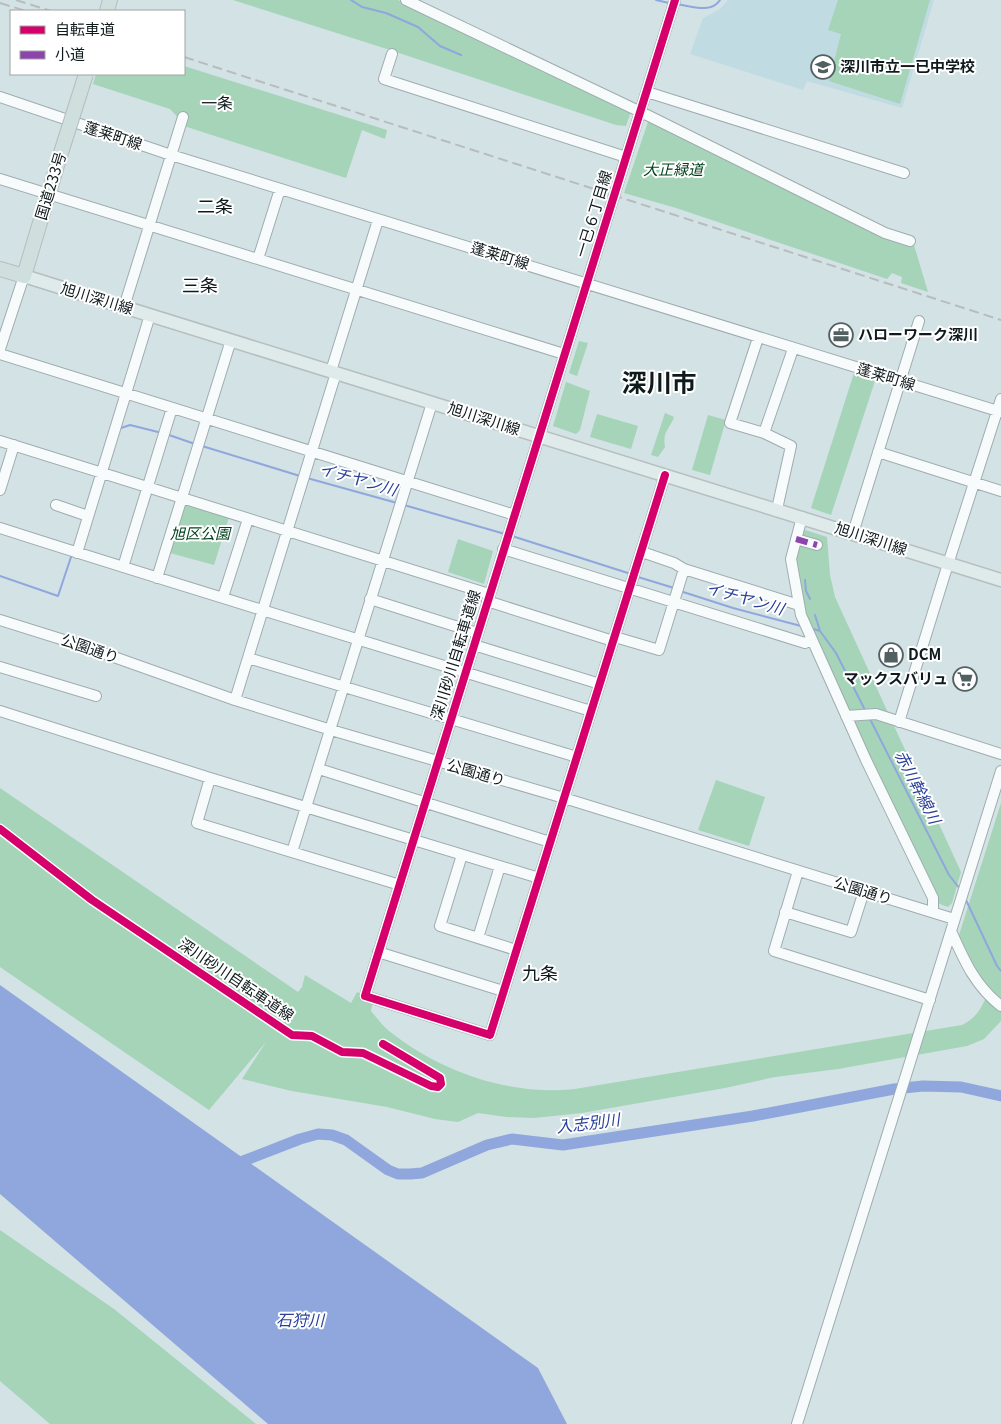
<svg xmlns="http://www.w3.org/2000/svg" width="1001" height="1424" font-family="Georgia,'Noto Sans JP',serif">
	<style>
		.built { fill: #c0dce2 }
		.green { fill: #a5d4b8 }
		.water { fill: #90a7dd }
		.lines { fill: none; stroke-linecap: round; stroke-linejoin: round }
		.stream { stroke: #90a7dd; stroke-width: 2 }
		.river { stroke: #90a7dd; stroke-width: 11 }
		.minor-casing { stroke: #a0acaf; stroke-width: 12 }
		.major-casing { stroke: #b6bebf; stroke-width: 15 }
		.highway-casing { stroke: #b6bebf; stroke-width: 16 }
		.minor { stroke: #f8fbfb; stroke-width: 10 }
		.major { stroke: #dfeaea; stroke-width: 12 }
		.highway { stroke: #cedfde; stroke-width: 14 }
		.rail { stroke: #b8bcbd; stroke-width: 2; stroke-dasharray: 10 5; stroke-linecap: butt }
		.highway-bridge-casing { stroke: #b6bebf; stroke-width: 16; stroke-linecap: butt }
		.highway-bridge { stroke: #cedfde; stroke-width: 14 }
		.quiet { stroke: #8e44ad; stroke-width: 6; stroke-dasharray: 12 6; stroke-linecap: butt }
		.cycleway-casing { stroke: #fff; stroke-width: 11 }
		.cycleway { stroke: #d6006c; stroke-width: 8 }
		.labels { text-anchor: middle; stroke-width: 4; stroke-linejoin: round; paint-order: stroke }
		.poi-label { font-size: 15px; font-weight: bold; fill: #0f1a1c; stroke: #fff; text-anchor: start }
		.street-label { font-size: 15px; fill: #0f1a1c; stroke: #fff }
		.park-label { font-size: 15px; font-style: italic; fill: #00411d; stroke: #fff }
		.neighbourhood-label { font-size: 16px; fill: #0f1a1c; stroke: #fff }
		.water-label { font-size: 16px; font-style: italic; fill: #2b4099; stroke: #fff }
		.quarter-label { font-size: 18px; fill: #0f1a1c; stroke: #fff }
		.town-label { font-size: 25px; font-weight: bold; fill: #0f1a1c; stroke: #fff }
	</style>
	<rect width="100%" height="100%" fill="#d2e2e5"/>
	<path class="built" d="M 728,0 L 934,0 L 902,108 L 807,81 L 803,90 L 690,54 L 703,18 L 720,9 Z"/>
	<path class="green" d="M 233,0 L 398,0 L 631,111 L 626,126 L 616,125 L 387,49 Z
		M 838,0 L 930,0 L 900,104 L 829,81 L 841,34 L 828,30 Z
		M 184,66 L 387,130 L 385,139 L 362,130 L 346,178 L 187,127 L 170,109 L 93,84 L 96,74 L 184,74 Z
		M 649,119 L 883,234 L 914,245 L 928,292 L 901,283 L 902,277 L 892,273 L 887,279 L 676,208 L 624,193 Z
		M 579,341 L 588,343 L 577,376 L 569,373 Z
		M 854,373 L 875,381 L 831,515 L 811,508 Z
		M 566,382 L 590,391 L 580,430 L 576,434 L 553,426 Z
		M 665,413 L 674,417 C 670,429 662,431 665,447 L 658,457 L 651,455 Z
		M 597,414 L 638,426 L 631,449 L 590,437 Z
		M 708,415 L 726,420 L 710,475 L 692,470 Z
		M 186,504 L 229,517 L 214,565 L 170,553 Z
		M 802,529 L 827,537 L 830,575 L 835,597 L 961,872 L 952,903 L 948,907 L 937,903 L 815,638 L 801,596 L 793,561 Z
		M 458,539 L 493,551 L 484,584 L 448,572 Z
		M 716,780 L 765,797 L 749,846 L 698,830 Z
		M 0,788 L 298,992 L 302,987 L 305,975 L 351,1003 L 357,992 L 373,1000 L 371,1011 C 376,1017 382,1025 389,1031 C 441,1072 509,1096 575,1089 L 962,1025 C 976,1018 981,1009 987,995 L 1001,1006 L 1001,1021 L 984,1039 L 967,1046 L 838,1069 L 775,1077 L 725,1088 L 582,1113 L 534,1118 L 506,1117 L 478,1113 L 458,1122 L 435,1119 L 387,1107 L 292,1091 L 242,1079 L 266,1042 L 209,1110 L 0,967 Z
		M 1001,803 L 1001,999 C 981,982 969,962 958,938 Z
		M 0,1230 L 114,1309 L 256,1424 L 50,1424 L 0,1381 Z"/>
	<path class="water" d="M 0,985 L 538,1368 L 567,1424 L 268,1424 L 0,1194 Z"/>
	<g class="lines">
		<path class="stream" d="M 351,0 L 362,7 L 386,13 L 418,27 L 440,46 L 461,55
			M 656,0 L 669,3
			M 676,4 C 691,6 711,14 720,0
			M 118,429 L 130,425 L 162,433
			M 169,435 L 195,444
			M 202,446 L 300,476
			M 307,478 L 397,503
			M 404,505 L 505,534
			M 512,536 L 631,574
			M 0,576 L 58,596 L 72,554
			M 638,577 L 674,588
			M 805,580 L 806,591 L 810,599
			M 680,591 L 733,608 L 801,626
			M 815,615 L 820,631 L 836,653 L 865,710
			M 810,628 L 820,631
			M 870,719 L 949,875 L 960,889
			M 966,900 L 997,966 L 1001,971"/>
		<path class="river" d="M 233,1165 L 300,1139 L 318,1134 L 332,1135 L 346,1140 L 388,1170 L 398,1174 L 410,1174 L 422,1173 L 487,1145 L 512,1139 L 563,1145 L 753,1116 L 894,1089 L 923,1086 L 961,1087 L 1001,1096"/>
		<g class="minor-casing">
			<path id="minor" d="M 406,0 L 647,115 L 885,233 L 910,241
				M 392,54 L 384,79 L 626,157
				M 647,92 L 904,173
				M 0,97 L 171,155 L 1001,412
				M 0,179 L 564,354
				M 258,259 L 280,189
				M 124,307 L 183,117
				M 758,338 L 730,423 L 764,433
				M 0,349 L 24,276
				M 0,354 L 515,515
				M 331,371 L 378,220
				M 0,441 L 489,594
				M 878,452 L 1001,491
				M 665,475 L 490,1035 L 365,996 L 675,0
				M 0,490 L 14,445
				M 56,505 L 88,516
				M 777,509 L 791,446 L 764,433 L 793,349
				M 802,517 L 791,559 L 801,615 L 866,760 L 933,898 L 933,912
				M 0,528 C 196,591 394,650 591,711
				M 853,533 L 919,321
				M 796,539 L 817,545
				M 503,549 L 805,643 L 811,640
				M 642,552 L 674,563 L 684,569 L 799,605
				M 77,553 L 150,315
				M 123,567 L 172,408
				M 157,578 L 231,340
				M 223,597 L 248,519
				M 370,599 L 477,633
				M 487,601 L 613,641
				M 0,620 L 83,646 L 235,700 L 331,730 L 564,798 L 954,919
				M 615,637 L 659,650 L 684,569
				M 474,645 L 600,684
				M 248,658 L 577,757
				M 0,667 L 96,696
				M 235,700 L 336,373
				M 0,711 L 210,778 L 539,878
				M 846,716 L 876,714 L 1001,754
				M 899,722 L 948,564 L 1001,399
				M 319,769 L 550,842
				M 210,778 L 197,823 L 400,885
				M 292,852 L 432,403
				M 462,855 L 440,926 L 516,950
				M 798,871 L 774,951 L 930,1000
				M 785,912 L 851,932 L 864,891
				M 951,931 C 964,960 975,986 1001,1006
				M 478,938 L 500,866
				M 378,952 L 503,991
				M 797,1424 L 1001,771"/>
		</g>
		<g class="major-casing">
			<path id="major" d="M 24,276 L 1001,580"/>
		</g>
		<g class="highway-casing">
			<path id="highway" d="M 107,11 L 110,0
				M 0,269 L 24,276 L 59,159"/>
		</g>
		<use href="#minor" class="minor"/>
		<use href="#major" class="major"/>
		<use href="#highway" class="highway"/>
		<path class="rail" d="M 16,0 L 51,11
			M 0,3 L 26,11
			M 184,57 L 1001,320"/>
		<g class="highway-bridge-casing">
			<path id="highway-bridge" d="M 59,159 L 86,74"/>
		</g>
		<use href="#highway-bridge" class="highway-bridge"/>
		<path class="quiet" d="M 796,539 L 817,545"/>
		<g class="cycleway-casing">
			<path id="cycleway" d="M 665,475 L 490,1035 L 365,996 L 675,0
				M 0,829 L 92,900 L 292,1035 L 312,1036 L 342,1052 L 363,1053 L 431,1086 L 438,1087 L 441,1084 L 440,1078 L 383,1044"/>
		</g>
		<use href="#cycleway" class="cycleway"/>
	</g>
	<defs>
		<g id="school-ring" transform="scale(1.25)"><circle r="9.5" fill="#fff" stroke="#536062" stroke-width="1.5"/><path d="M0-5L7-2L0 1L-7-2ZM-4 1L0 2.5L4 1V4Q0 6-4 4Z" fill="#536062"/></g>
		<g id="office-ring" transform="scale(1.25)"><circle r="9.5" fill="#fff" stroke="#536062" stroke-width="1.5"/><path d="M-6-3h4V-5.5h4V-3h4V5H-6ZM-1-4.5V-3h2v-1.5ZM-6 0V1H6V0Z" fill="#536062"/></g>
		<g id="shop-ring" transform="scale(1.25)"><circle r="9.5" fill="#fff" stroke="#536062" stroke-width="1.5"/><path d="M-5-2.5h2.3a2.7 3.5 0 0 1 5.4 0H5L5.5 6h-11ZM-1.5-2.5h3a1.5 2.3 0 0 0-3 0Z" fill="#536062"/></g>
		<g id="supermarket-ring" transform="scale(1.25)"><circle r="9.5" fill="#fff" stroke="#536062" stroke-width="1.5"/><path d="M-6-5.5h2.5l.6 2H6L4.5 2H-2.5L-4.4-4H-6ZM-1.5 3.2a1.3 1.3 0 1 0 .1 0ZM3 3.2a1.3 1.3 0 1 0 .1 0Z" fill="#536062"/></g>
	</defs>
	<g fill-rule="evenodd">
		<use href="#school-ring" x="823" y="67"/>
		<use href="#office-ring" x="841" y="335"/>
		<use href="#shop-ring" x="891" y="655"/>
		<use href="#supermarket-ring" x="965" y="679"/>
	</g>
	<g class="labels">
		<g class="poi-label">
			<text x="840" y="72">深川市立一已中学校</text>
			<text x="858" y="340">ハローワーク深川</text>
			<text x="908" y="660">DCM</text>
			<text x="948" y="684" text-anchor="end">マックスバリュ</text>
		</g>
		<g class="street-label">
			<text transform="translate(113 136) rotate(18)" y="5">蓬莱町線</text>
			<text transform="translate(51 186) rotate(-73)" y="5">国道233号</text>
			<text transform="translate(594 214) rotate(-73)" y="5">一已６丁目線</text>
			<text transform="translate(500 256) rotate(17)" y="5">蓬莱町線</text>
			<text transform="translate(97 299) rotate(17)" y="5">旭川深川線</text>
			<text transform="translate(886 377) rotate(17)" y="5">蓬莱町線</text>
			<text transform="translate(484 419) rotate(18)" y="5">旭川深川線</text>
			<text transform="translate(871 539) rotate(18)" y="5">旭川深川線</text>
			<text transform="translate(90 649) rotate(19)" y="5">公園通り</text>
			<text transform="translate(456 655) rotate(-73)" y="5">深川砂川自転車道線</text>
			<text transform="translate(476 773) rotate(16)" y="5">公園通り</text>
			<text transform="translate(863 891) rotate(17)" y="5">公園通り</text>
			<text transform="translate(236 980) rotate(34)" y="5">深川砂川自転車道線</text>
		</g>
		<g class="park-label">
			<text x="673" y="175">大正緑道</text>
			<text x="200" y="539">旭区公園</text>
		</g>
		<g class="neighbourhood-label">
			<text x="217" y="109">一条</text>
		</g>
		<g class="water-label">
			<text transform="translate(358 479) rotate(16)" y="6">イチヤン川</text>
			<text transform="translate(745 598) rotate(16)" y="6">イチヤン川</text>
			<text transform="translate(918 787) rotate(63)" y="6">赤川幹線川</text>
			<text transform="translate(588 1123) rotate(-7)" y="6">入志別川</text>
			<text x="300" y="1326">石狩川</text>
		</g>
		<g class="quarter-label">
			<text x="215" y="213">二条</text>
			<text x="200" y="292">三条</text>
			<text x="540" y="980">九条</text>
		</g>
		<g class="town-label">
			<text x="659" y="392">深川市</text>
		</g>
	</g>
	<rect x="10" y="10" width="175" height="65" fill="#ffffff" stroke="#9fa3a4"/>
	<rect x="20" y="26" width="25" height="8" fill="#d6006c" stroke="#9fa3a4"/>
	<text x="55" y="35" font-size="15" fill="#0f1a1c">自転車道</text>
	<rect x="20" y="51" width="25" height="8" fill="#8e44ad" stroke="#9fa3a4"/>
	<text x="55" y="60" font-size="15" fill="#0f1a1c">小道</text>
</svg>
